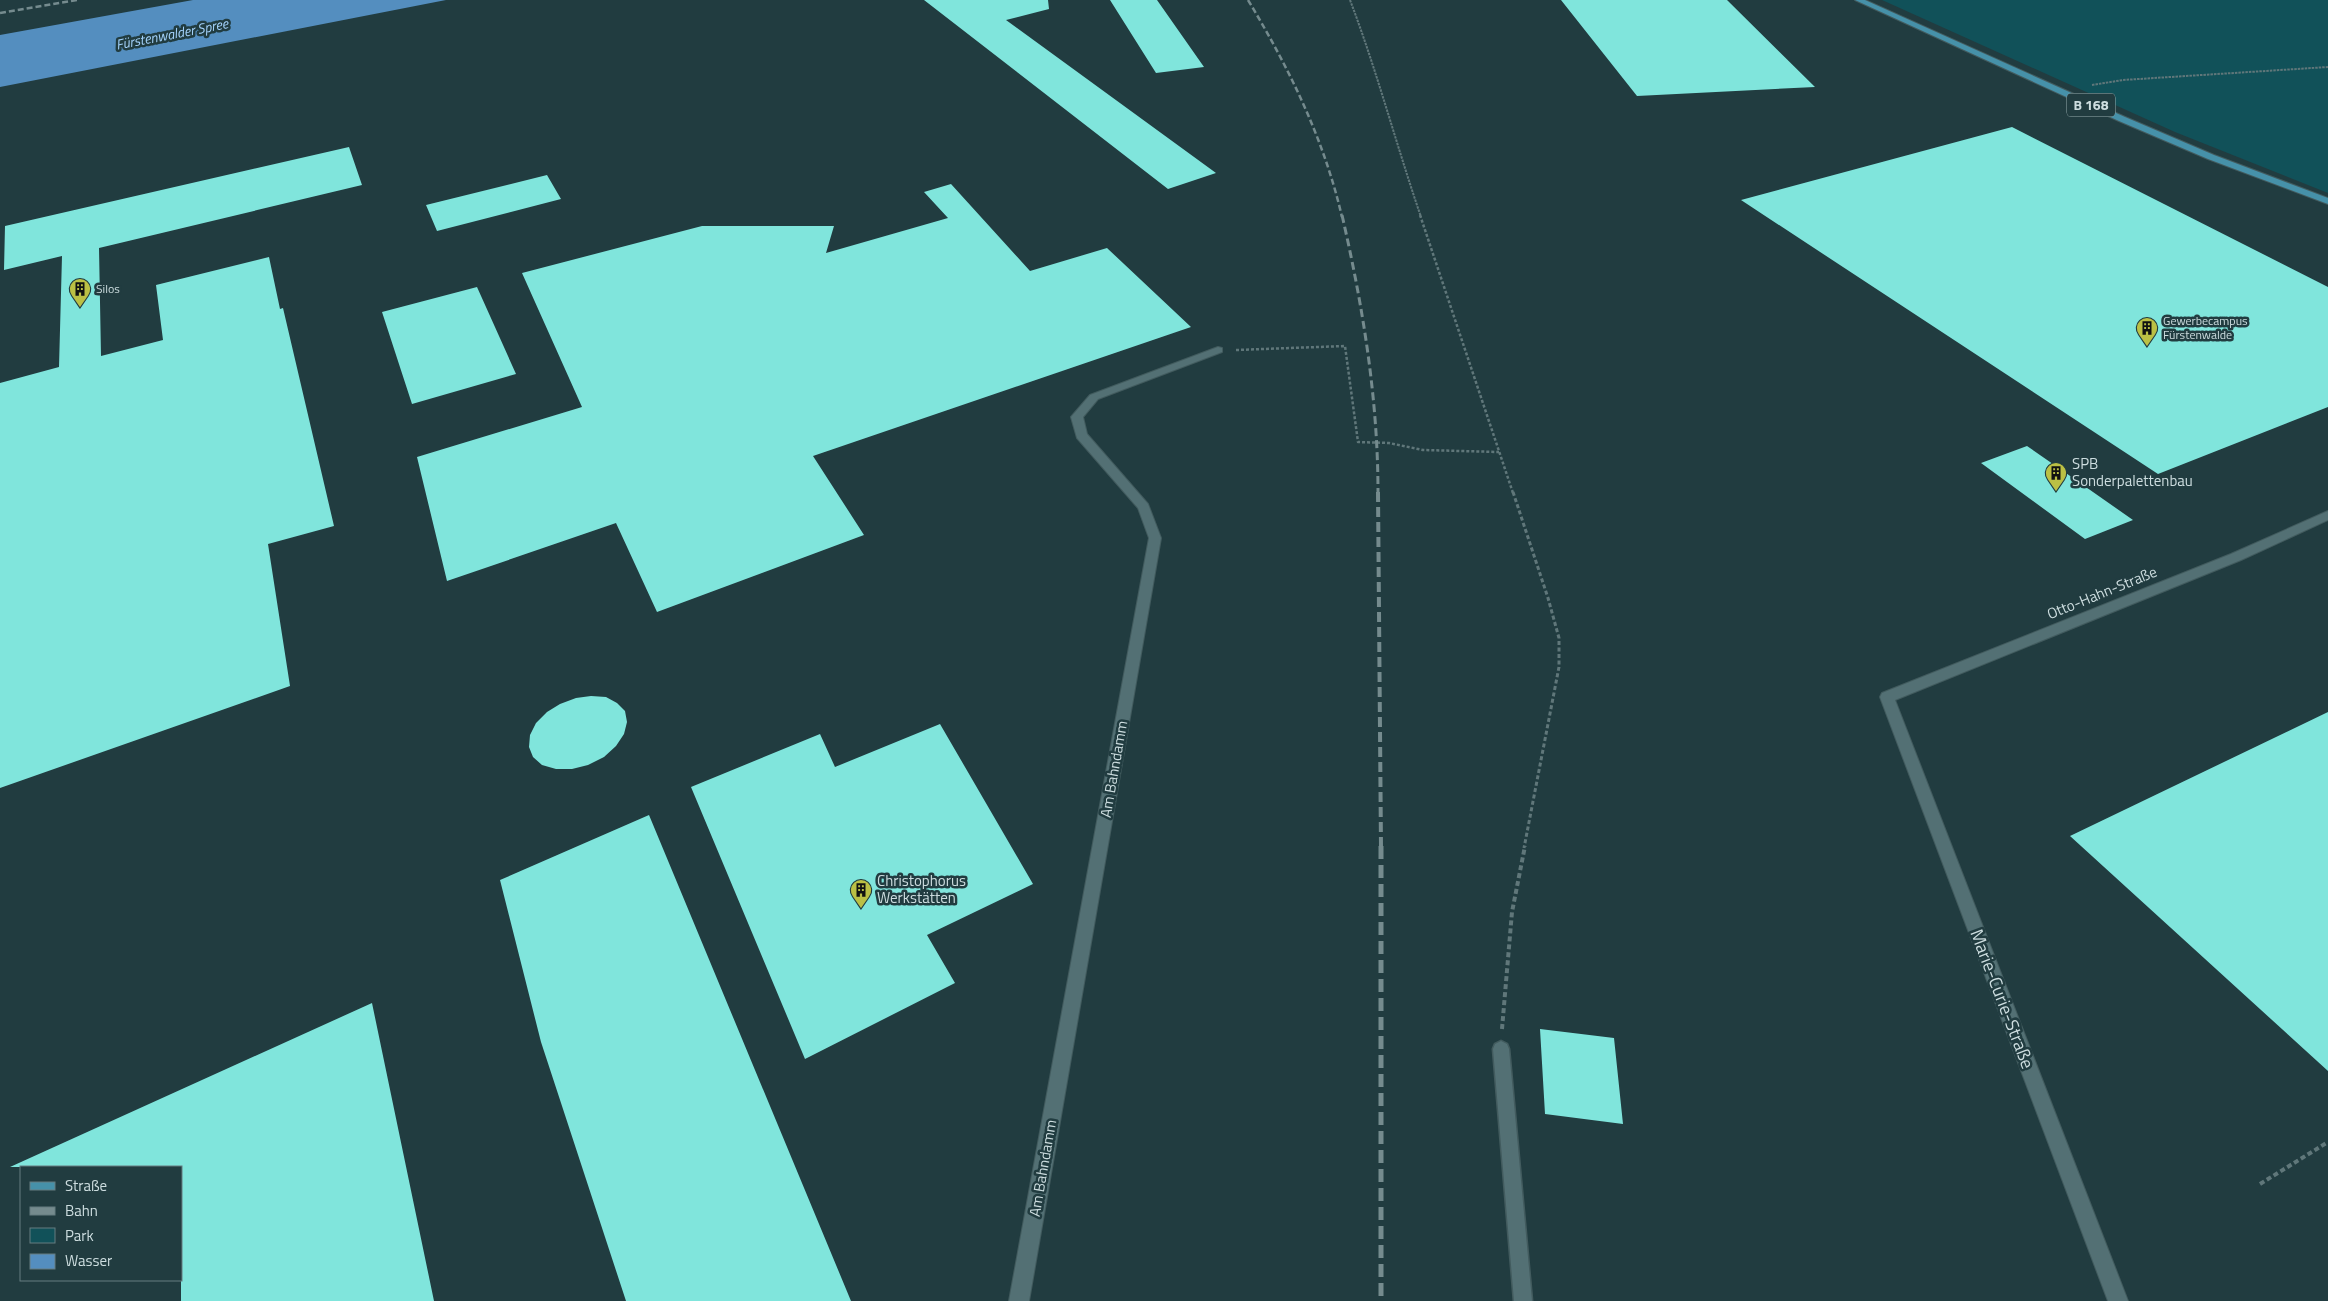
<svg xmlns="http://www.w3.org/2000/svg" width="2328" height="1301" viewBox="0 0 2328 1301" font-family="'Titillium Web',sans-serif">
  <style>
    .green { fill: #115159 }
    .water { fill: #548ebf }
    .building { fill: #80e5dc }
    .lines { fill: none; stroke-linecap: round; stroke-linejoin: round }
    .service-casing { stroke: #425b5e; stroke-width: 3 }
    .minor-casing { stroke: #425b5e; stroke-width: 2 }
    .primary-casing { stroke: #425b5e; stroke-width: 2 }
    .path-far3 { stroke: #60777a; stroke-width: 2; stroke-dasharray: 2.5 1; stroke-linecap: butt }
    .path-far2 { stroke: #60777a; stroke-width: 2.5; stroke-dasharray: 3 2; stroke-linecap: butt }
    .path-far1 { stroke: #60777a; stroke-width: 3; stroke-dasharray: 4 2.5; stroke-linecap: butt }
    .path { stroke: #60777a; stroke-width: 4; stroke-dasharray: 5 3; stroke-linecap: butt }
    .service { fill: #537074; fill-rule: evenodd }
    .minor { fill: #537074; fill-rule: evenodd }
    .primary { fill: #4691a9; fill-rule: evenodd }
    .rail-far3 { stroke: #758b8e; stroke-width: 2.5; stroke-dasharray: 6 3; stroke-linecap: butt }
    .rail-far2 { stroke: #758b8e; stroke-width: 3; stroke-dasharray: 8 4; stroke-linecap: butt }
    .rail-far1 { stroke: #758b8e; stroke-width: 4; stroke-dasharray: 10 5; stroke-linecap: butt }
    .rail { stroke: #758b8e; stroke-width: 5; stroke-dasharray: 13 6; stroke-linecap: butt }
    .labels { text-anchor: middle; stroke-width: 5; stroke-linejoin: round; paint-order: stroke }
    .far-poi-label { font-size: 12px; fill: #cddddf; stroke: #213c40; text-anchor: start }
    .far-water-label { font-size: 14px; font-style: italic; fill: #a4d3fc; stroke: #213c40 }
    .shield { fill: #213c40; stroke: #99adaf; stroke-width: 1 }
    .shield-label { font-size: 14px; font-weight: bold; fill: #cddddf }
    .poi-label { font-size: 15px; fill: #cddddf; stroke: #213c40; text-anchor: start }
    .street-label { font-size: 15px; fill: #cddddf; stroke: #213c40 }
    .near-street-label { font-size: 18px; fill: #cddddf; stroke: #213c40 }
  </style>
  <rect width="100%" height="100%" fill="#213c40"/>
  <path class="green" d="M1882,0H2328V193L2175,132Z"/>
  <path class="water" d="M193,0H446L0,87V35Z"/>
  <path class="building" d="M924,0H1048L1049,9L1006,20L1216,173L1168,189Z
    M1110,0H1157L1204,67L1156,73Z
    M1561,0H1727L1815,87L1637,96Z
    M2012,127L2328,287V407L2158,474L1741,200Z
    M349,147L362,185L99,248L101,356L163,340L156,285L269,257L280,309L283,308L334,526L268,544L290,686L0,788V383L59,367L62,256L4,270L5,226Z
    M547,175L561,199L437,231L426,205Z
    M951,184L1030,271L1107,248L1191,327L813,456L864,535L657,612L616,523L447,581L417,457L582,407L522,273L702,226H834L826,253L948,218L924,192Z
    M477,287L516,374L412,404L382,312Z
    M2027,446L2063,471L2133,520L2085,539L1981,463Z
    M591,696L606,697L617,703L625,711L627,722L624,734L616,746L604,757L588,765L572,769H556L542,765L533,757L529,747L530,735L536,723L547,712L560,704L576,698Z
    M2328,712V1071L2070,836Z
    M940,724L1033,884L927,935L955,983L805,1059L691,787L820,734L835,767Z
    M649,815L851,1301H626L541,1042L500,880Z
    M372,1003L434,1301H181V1167H10Z
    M1540,1029L1614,1038L1623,1124L1545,1114Z"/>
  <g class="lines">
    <g class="service-casing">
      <path id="service" d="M1501,1041L1507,1044L1509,1049L1532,1301H1514L1493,1049L1495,1044Z"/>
    </g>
    <g class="minor-casing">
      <path id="minor" d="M1218,347L1222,348V352L1098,399L1083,417L1087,434L1148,504L1161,538L1029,1301H1009L1149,538L1138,508L1077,438L1071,417L1090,395Z
        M2328,511V520L2241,560L1895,700L2128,1301H2108L1880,697L1882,693L2231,554Z"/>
    </g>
    <g class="primary-casing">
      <path id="primary" d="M1855,0H1865L2125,117L2214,155L2328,198V204L2208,159L2119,121Z"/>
    </g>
    <path class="path-far3" d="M1350,0C1377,71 1396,144 1421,217
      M2092,85L2123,80L2328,67"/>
    <path class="path-far2" d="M1420,215L1513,493
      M1236,350L1345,346L1358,442L1389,443L1423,450L1499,452"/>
    <path class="path-far1" d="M1513,492L1548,598L1559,638V667L1524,848"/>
    <path class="path" d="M1502,1029L1512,912L1525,846
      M2260,1184L2328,1142"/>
    <use href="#service" class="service"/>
    <use href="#minor" class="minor"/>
    <use href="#primary" class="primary"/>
    <path class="rail-far3" d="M1248,0C1289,68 1324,139 1342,217
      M0,13L77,0"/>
    <path class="rail-far2" d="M1342,215C1363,307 1378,399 1378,493"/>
    <path class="rail-far1" d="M1378,492L1381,848"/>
    <path class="rail" d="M1381,846V1301"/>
  </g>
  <defs>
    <g id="building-pin" transform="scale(1.125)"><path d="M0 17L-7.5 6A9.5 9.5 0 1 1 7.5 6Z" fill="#bbc044" stroke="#213c40"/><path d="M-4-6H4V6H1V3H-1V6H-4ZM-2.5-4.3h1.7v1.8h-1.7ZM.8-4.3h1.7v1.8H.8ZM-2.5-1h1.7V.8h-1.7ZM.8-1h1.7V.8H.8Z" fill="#111"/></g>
  </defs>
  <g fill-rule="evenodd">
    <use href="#building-pin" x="80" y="289"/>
    <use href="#building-pin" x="2147" y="328"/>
    <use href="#building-pin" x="2056" y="473"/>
    <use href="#building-pin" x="861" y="890"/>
  </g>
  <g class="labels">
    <g class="far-poi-label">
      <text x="96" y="293">Silos</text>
      <text x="2163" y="325">Gewerbecampus<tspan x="2163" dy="14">Fürstenwalde</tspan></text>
    </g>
    <g class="far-water-label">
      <text transform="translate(172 34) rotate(-11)" y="5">Fürstenwalder Spree</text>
    </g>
    <rect class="shield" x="2067" y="93.5" width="48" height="23" rx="4"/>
    <g class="shield-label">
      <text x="2091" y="110">B 168</text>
    </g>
    <g class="poi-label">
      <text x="2072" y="469">SPB<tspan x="2072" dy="17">Sonderpalettenbau</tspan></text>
      <text x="877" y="886">Christophorus<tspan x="877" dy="17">Werkstätten</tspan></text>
    </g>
    <g class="street-label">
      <text transform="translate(2102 593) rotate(-22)" y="5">Otto-Hahn-Straße</text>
      <text transform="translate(1114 769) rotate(-80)" y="5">Am Bahndamm</text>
      <text transform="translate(1043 1168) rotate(-80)" y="5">Am Bahndamm</text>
    </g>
    <g class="near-street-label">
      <text transform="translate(2002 999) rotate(69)" y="6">Marie-Curie-Straße</text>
    </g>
  </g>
  <rect x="20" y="1166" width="162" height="115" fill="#213c40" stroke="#667c80"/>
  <rect x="30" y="1182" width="25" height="8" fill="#4691a9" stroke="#667c80"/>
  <text x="65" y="1191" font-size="15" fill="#cddddf">Straße</text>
  <rect x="30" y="1207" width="25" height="8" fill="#758b8e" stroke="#667c80"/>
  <text x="65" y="1216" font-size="15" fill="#cddddf">Bahn</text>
  <rect x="30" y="1228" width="25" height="15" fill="#115159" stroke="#667c80"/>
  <text x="65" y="1241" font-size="15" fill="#cddddf">Park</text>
  <rect x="30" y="1254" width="25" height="15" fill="#548ebf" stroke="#667c80"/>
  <text x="65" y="1266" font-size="15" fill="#cddddf">Wasser</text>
</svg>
